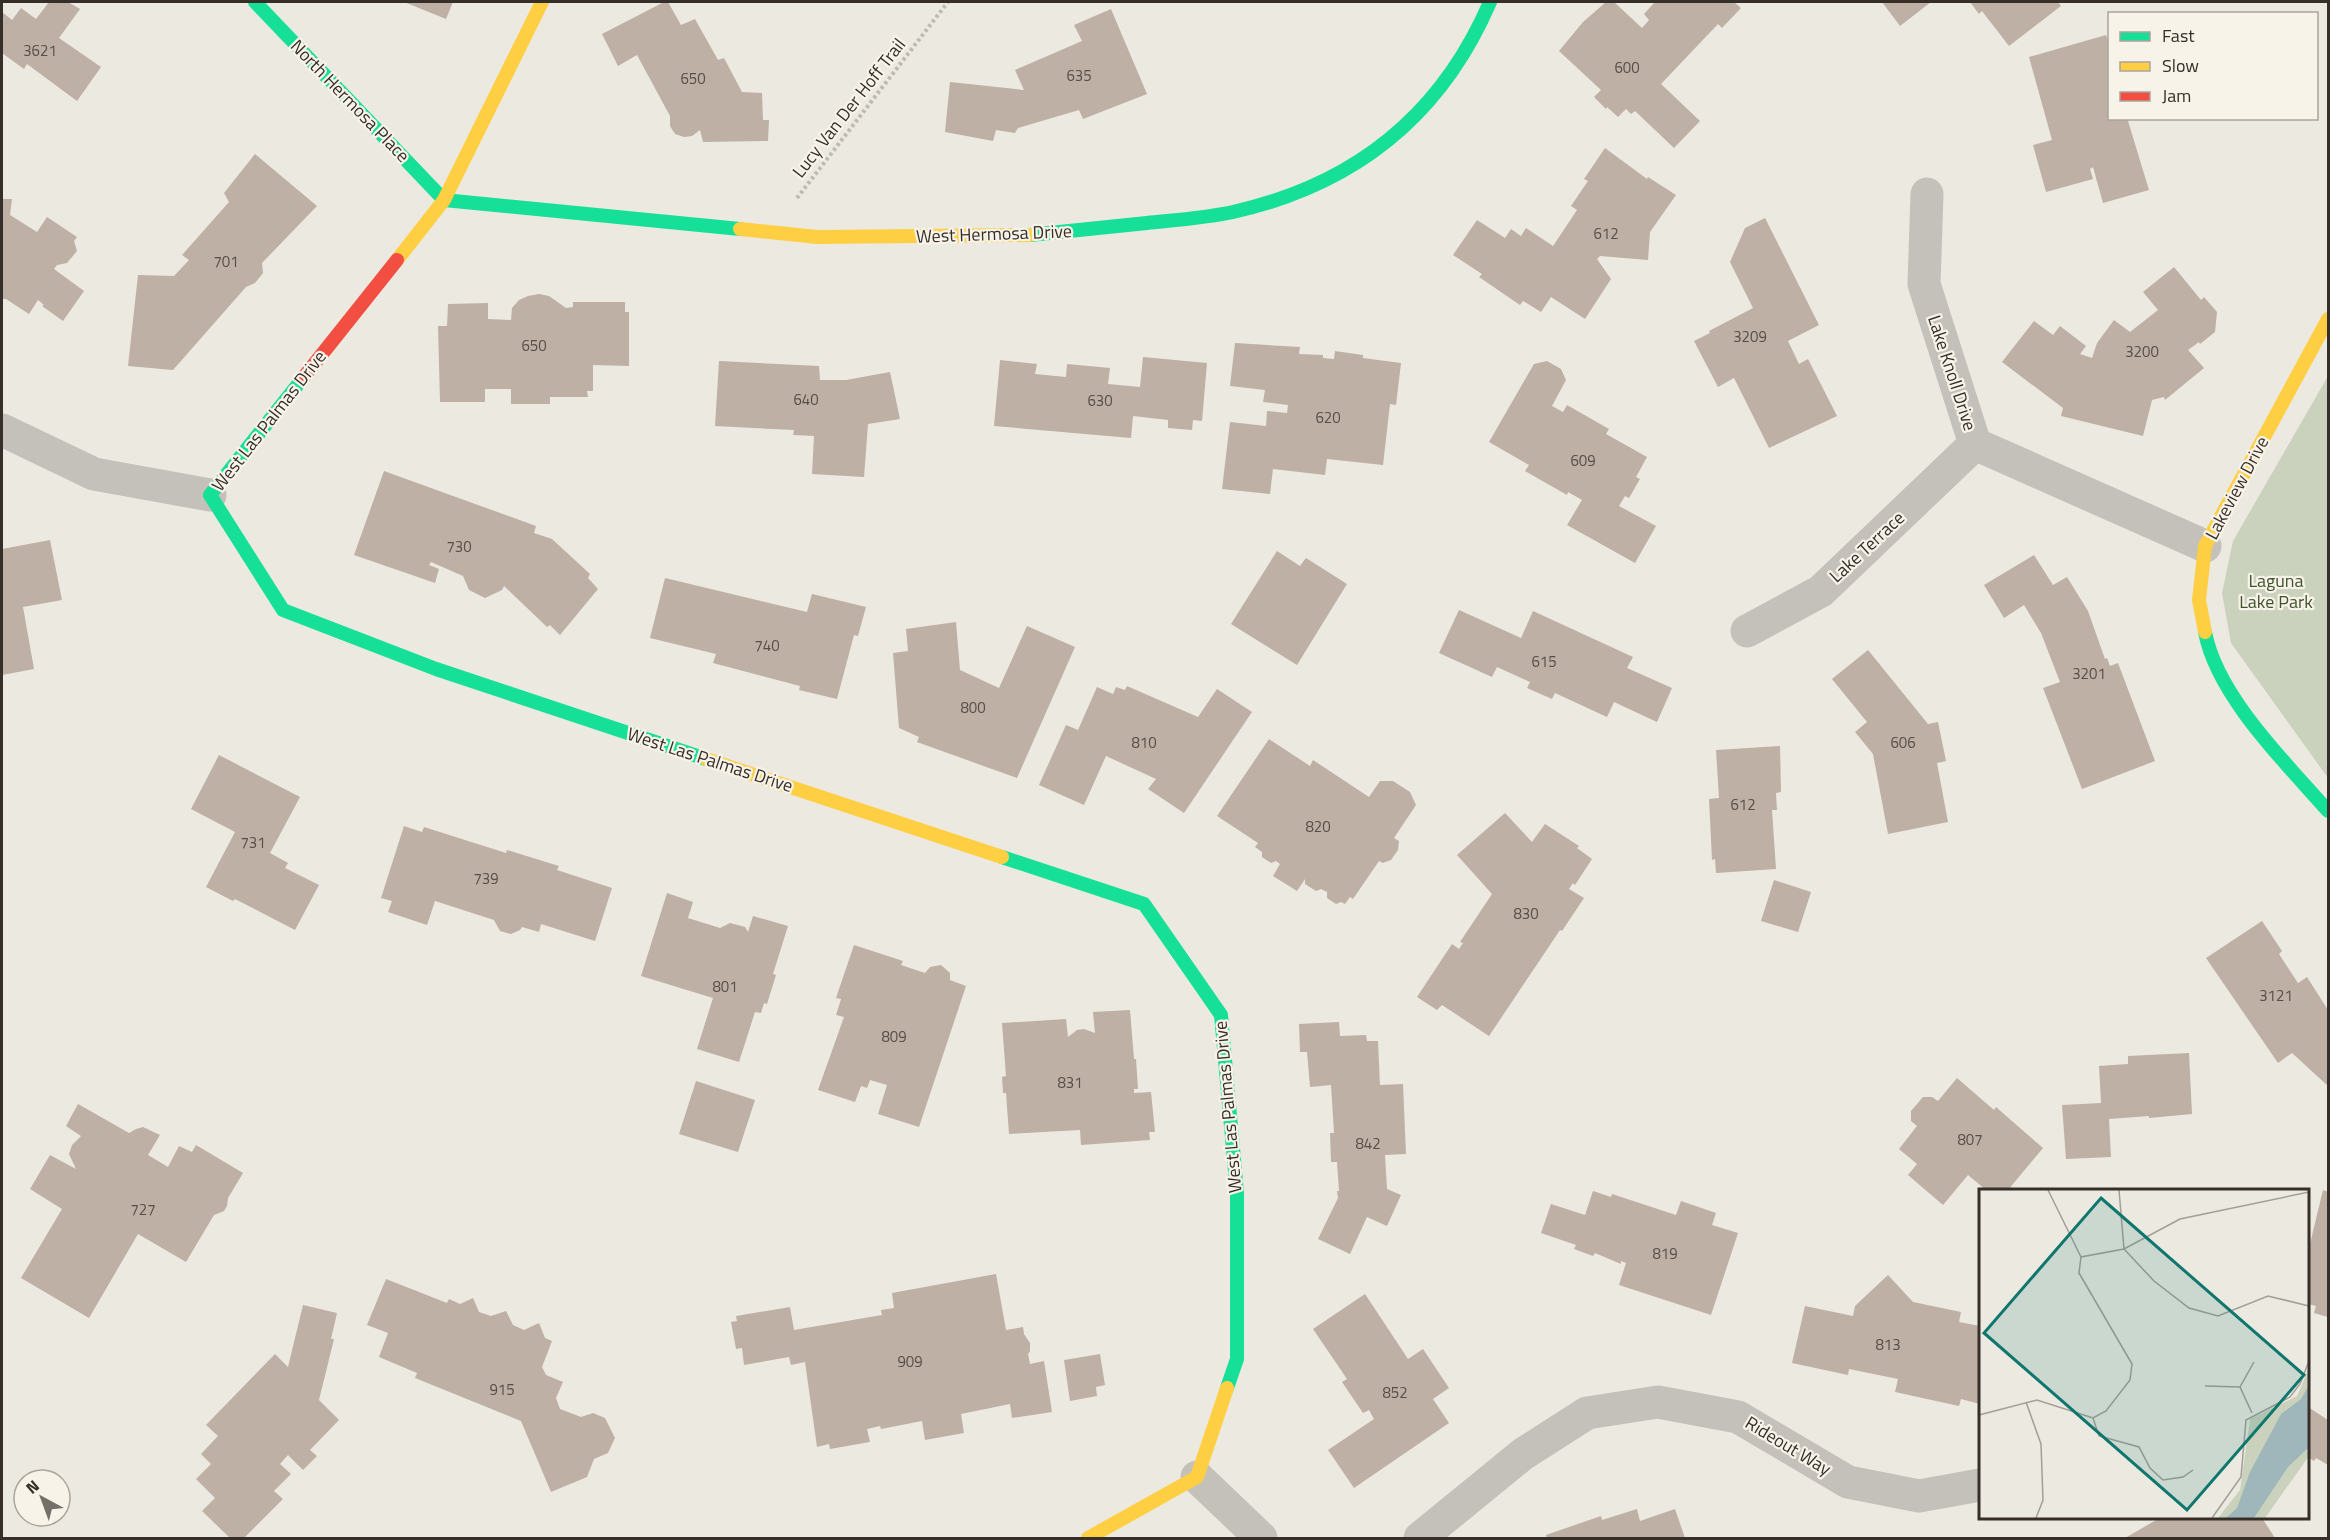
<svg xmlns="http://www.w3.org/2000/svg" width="2330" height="1540" viewBox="0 0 2330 1540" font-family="'Titillium Web',sans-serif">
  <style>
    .green { fill: #cad1bc }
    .building { fill: #beb0a4 }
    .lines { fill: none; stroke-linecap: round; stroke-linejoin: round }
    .path { stroke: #bdb9b3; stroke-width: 4; stroke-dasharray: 3 3; stroke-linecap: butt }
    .street { stroke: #c4c0ba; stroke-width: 33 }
    .fast { stroke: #16e098; stroke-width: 14 }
    .slow { stroke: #ffcf43; stroke-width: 14 }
    .jam { stroke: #f24e42; stroke-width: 14 }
    .labels { text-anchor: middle; stroke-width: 4.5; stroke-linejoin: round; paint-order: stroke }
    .number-label { font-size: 15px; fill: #574e48 }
    .street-label { font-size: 18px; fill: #352e29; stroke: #f8f3e9 }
    .park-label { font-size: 18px; fill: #3f512e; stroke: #f8f3e9 }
    .inset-road { fill: none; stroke: #a39e97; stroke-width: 1.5 }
    .view { fill: #0f766e; fill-opacity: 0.15; stroke: #0f766e; stroke-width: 3 }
    .inset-edge { fill: none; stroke: #352e29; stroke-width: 3 }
  </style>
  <rect width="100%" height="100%" fill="#ece9e1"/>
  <path class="green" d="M2328,376V778L2231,643L2222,593L2233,541Z"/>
  <path class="building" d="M49,2H68L80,9L59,38L101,67L77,101L27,64L24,69L2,53L3,47L2,46V12L12,20L21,8L36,19Z
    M404,2H453L446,19Z
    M664,2H668L681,25L695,19L718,60L724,58L742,92L762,93L763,120H769L768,141L703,142L700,130L692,136L684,137L675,134L670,126V116L637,55L618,66L602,34Z
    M1606,2H1614L1642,28L1649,20L1644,14L1655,2H1734L1741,8L1722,28L1718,24L1661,84L1700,121L1674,148L1635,111L1631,114L1626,109L1618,117L1607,107L1606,109L1594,97L1601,90L1559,51L1583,22Z
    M1882,2H1931L1900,26Z
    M1970,2H2058L2061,6L2009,46L1982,11L1979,14Z
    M1111,9L1147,94L1083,119L1079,110L1018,128L1015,133L996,130L993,141L945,132L950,82L1024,90L1015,70L1082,41L1074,25Z
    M2106,35L2110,46V118H2133L2128,121L2149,190L2103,203L2093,167L2090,169L2093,179L2046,192L2033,145L2052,140L2029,57Z
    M1605,148L1647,179L1648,177L1676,195L1650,232L1648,260L1600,256L1597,259L1611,279L1585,319L1551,297L1541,312L1523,301L1520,305L1479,277L1482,274L1453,255L1477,220L1505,238L1511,229L1521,236L1526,228L1553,246L1577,210L1571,206L1588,181L1584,179Z
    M255,154L317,206L262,263L263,273L255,283L246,287L173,370L128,366L138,275L174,276L189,260L182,255L229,202L224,193Z
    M2,199H12L10,215L37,232L47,217L77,237L74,241L77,251L67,263L57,265L54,269L84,291L63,321L42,306L44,305L38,300L29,314L6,299H2Z
    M1765,218L1819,325L1788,341L1799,364L1808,359L1837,416L1769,448L1734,378L1718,387L1694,341L1710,333L1709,331L1753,308L1730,262L1745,228Z
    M2174,267L2201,300L2204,297L2217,312L2215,332L2200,344L2199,342L2188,350L2204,368L2165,400L2164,397L2152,400L2143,436L2061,416L2063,408L2002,362L2034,321L2053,335L2060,326L2086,346L2080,354L2092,358L2097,343L2114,320L2130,332L2158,310L2143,292Z
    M539,294L549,296L566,308L573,307V302H625V312H629V366L593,365V391H587L588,397H550V404H511V389H485V402H440L438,326H447L448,304L488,303V319L511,320L512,308L519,300L528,296Z
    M1235,343L1300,347L1299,354L1323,355V358L1334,359L1335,351L1363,355V358L1401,363L1396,405L1390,404L1383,465L1327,459L1325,475L1273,469L1270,494L1222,489L1230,422L1266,426L1267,411L1287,413L1288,405L1263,402L1265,390L1230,386Z
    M1143,357L1207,363L1202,421L1193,420L1192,430L1168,428V420L1133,416L1131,438L994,426L1000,360L1037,364L1035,374L1066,377L1067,364L1110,368L1108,384L1140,387Z
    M719,361L819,366L820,380H846L890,372L900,419L868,424L864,477L812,474L814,436L793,435L794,430L715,426Z
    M1547,361L1561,369L1566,380L1552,406L1563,412L1567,405L1609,429L1606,434L1647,457L1636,477L1640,479L1629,498L1625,496L1619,506L1656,526L1635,563L1567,525L1582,500L1568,492L1567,495L1525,471L1529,465L1489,442L1534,364Z
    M384,471L536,526L534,533L552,539L590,574L588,578L598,589L560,635L550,625L547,627L504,586L502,590L485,598L469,590L463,576L431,562L429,565L439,569L435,583L354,555Z
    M50,540L62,600L23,607L34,669L2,675V549Z
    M1277,551L1300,566L1306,558L1347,584L1297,665L1231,624Z
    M2034,555L2053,585L2067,577L2088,611L2105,659L2107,658L2110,666L2118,663L2155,761L2082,789L2043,688L2060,682L2041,633L2024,605L2004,618L1984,585Z
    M665,578L807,612L812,594L866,607L858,636L854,635L837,699L799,690L800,686L713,663L716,654L650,638Z
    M1459,610L1521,638L1533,611L1633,657L1627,668L1672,688L1657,722L1614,702L1607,717L1555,693L1552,699L1527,688L1530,682L1497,667L1492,677L1439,653Z
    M956,622L960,670L999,688L1027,626L1075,647L1017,778L917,742L919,737L899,728L893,653L908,651L906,629Z
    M1868,650L1928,724L1938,722L1946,761L1937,763L1948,822L1888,834L1873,754L1855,732L1867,722L1832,679Z
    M1127,686L1198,717L1217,689L1252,712L1184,813L1148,789L1156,779L1106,756L1084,805L1039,785L1066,725L1078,730L1097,687L1113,694L1116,687L1125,690Z
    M1269,739L1310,766L1313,760L1369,797L1380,781H1393L1410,792L1416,805L1394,838L1399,841L1398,850L1391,860L1383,863L1379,861L1353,899L1350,897L1345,904L1341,902L1336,904L1327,898V892L1321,889L1316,891L1305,884V879L1297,891L1273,876L1280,864L1276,861L1271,863L1262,857V852L1255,847L1258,843L1217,816Z
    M1780,746L1781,792L1776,793L1777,810H1772L1776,869L1716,873L1715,859L1712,860L1709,799L1719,798L1716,750Z
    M219,755L300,797L270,853L288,863L285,868L319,885L295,930L235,899L233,901L206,887L235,832L191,809Z
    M1505,813L1532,842L1545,824L1579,846L1577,848L1592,859L1575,885L1573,883L1569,889L1584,898L1562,931L1560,930L1489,1036L1442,1005L1437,1010L1417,997L1452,944L1459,949L1463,943L1460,942L1492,894L1457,855Z
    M404,826L422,832L424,827L506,853L507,850L559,866L557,870L612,888L595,941L541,924L539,932L522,927L520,930L511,934L500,931L494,920L435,901L427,925L388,912L392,901L381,898Z
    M1774,880L1811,892L1798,932L1761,921Z
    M667,893L693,902L688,918L720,928L730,923L745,927L748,932L753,916L788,926L773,974L776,975L767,1004L764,1003L761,1013L755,1012L739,1062L697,1049L713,998L641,976Z
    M2262,921L2282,951L2279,954L2298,983L2307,977L2328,1010V1086L2292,1053L2278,1063L2206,958Z
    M854,945L903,961L901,965L925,973L930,967L941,965L950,973V980L966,986L919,1127L878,1114L887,1085L870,1080L867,1088L861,1086L855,1102L818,1090L844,1017L836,1015L841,999L836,998Z
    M1130,1010L1134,1059H1136L1138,1089H1134V1093L1151,1092L1155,1132H1149L1150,1140L1081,1145L1080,1130L1009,1134L1006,1093H1003L1002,1077L1006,1076L1002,1023L1066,1019L1068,1037L1077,1030L1084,1029L1095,1033L1093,1012Z
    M1339,1022L1340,1036L1366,1035L1367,1041H1378L1380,1085L1403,1084L1406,1154L1385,1155L1387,1189L1401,1195L1387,1226L1367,1217L1350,1254L1318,1239L1338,1198L1337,1191H1339L1337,1162H1331L1330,1133H1334L1331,1085L1310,1087L1307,1052H1300L1299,1024Z
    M2189,1053L2192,1114L2149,1118V1116L2109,1119L2111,1157L2066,1159L2062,1105L2101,1103L2099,1066L2128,1064V1056Z
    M1957,1078L1994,1110L1996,1107L2043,1148L2008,1190H1986L1968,1175L1943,1205L1908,1175L1917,1164L1899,1149L1917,1126L1911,1121V1111L1923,1097H1932L1938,1101Z
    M696,1081L755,1100L738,1152L679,1134Z
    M78,1104L129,1133L136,1129L143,1127L160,1135L148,1155L168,1167L179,1146L192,1152L196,1145L243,1173L228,1198L227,1206L224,1211L214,1215L186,1262L138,1234L89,1318L21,1278L62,1209L30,1189L50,1155L76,1169L69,1154L72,1145L81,1136L66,1126Z
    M2323,1190L2328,1192V1317L2314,1313L2316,1306L2308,1304V1252Z
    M1593,1191L1611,1197L1612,1194L1676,1215L1681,1201L1716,1213L1712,1225L1738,1233L1711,1315L1619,1285L1626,1263L1621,1261V1264L1595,1253L1593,1256L1574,1249L1576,1245L1541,1233L1551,1204L1585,1215Z
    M996,1274L1006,1330L1023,1327L1024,1334L1030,1343V1351L1028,1354L1030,1364L1044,1361L1052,1412L1012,1418L1010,1404L961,1414L964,1433L925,1440L922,1421L881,1429L880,1426L867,1429L870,1442L830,1449L829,1444L817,1447L805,1362L791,1365L789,1357L744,1365L742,1348L736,1349L731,1322L737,1321L736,1316L790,1307L794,1330L882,1315L881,1310L894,1308L892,1293Z
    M1888,1275L1913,1302L1961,1312L1959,1322L1980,1326V1404L1961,1399L1959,1406L1895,1392L1898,1379L1849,1369L1848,1375L1792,1363L1805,1306L1853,1316L1855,1306Z
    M386,1279L447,1303L449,1299L460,1304L473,1298L479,1312L491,1316L506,1311L513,1325L524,1330L539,1323L545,1338L552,1341L542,1367L546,1375L563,1382L556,1398L560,1409L581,1417L593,1413L605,1418L615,1438L608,1453L594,1459L587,1477L551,1492L521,1421L415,1378L417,1373L379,1357L388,1333L367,1325Z
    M1365,1294L1408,1359L1423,1349L1449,1388L1433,1399L1449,1423L1354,1488L1328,1450L1374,1419L1369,1410L1363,1413L1342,1382L1347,1379L1313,1329Z
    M303,1305L337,1313L331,1339H334L319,1400L339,1420L310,1450L317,1456L303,1470L288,1455L280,1464L291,1474L274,1491L283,1499L244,1538H230L202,1511L215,1498L196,1479L211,1464L201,1454L218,1436L206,1425L275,1354L288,1367Z
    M1100,1354L1105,1385L1096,1387L1097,1396L1070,1401L1064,1360Z
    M2308,1407L2328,1420V1465L2316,1458L2314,1461L2308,1457Z
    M1637,1509L1640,1521L1675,1509L1685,1538H1547L1546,1535L1601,1516L1602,1520Z
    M2157,1518H2262L2275,1538H2125L2158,1519Z"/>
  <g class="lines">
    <path class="path" d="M797,198L948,2"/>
    <path class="street" d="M1927,194L1924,284L1975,444L2205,546
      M2,430L94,474L210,495
      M1747,631L1821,591L1975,444
      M1197,1477L1261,1538
      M1420,1538L1523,1454L1587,1413L1658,1402L1738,1417L1848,1482L1919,1496L1980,1485"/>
    <path class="fast" d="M255,2L444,200L740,229
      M1030,235C1069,231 1108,227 1147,223C1176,220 1205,218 1233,212C1354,185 1441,116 1490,2
      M303,378L210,495L283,610L436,669L706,759
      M2205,632C2217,696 2286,763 2328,811
      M1002,857L1144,904L1221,1015L1237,1193V1359L1227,1388"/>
    <path class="slow" d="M740,229L817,237L1030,235
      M397,260L444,200L542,2
      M2205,632L2199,600L2205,546L2328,319
      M706,759L1002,857
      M1088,1538L1197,1477L1227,1388"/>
    <path class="jam" d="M303,378L397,260"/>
  </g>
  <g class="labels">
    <g class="number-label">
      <text x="40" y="56">3621</text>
      <text x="1627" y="73">600</text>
      <text x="1079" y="81">635</text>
      <text x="693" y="84">650</text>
      <text x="1606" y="239">612</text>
      <text x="226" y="267">701</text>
      <text x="1750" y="342">3209</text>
      <text x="534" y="351">650</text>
      <text x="2142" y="357">3200</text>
      <text x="806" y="405">640</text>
      <text x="1100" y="406">630</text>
      <text x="1328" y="423">620</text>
      <text x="1583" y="466">609</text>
      <text x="459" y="552">730</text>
      <text x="767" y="651">740</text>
      <text x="1544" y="667">615</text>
      <text x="2089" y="679">3201</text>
      <text x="973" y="713">800</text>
      <text x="1144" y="748">810</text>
      <text x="1903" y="748">606</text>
      <text x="1743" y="810">612</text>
      <text x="1318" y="832">820</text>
      <text x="253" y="848">731</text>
      <text x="486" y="884">739</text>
      <text x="1526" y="919">830</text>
      <text x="725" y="992">801</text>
      <text x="2276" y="1001">3121</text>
      <text x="894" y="1042">809</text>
      <text x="1070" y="1088">831</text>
      <text x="1970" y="1145">807</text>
      <text x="1368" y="1149">842</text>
      <text x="143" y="1215">727</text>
      <text x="1665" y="1259">819</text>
      <text x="1888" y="1350">813</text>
      <text x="910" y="1367">909</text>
      <text x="502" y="1395">915</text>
      <text x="1395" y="1398">852</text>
    </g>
    <g class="street-label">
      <text transform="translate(350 101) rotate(46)" y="6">North Hermosa Place</text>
      <text transform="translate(849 108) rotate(-52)" y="6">Lucy Van Der Hoff Trail</text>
      <text transform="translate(994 234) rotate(-2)" y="6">West Hermosa Drive</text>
      <text transform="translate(1952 373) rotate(72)" y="6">Lake Knoll Drive</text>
      <text transform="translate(269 421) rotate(-52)" y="6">West Las Palmas Drive</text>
      <text transform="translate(2237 488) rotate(-62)" y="6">Lakeview Drive</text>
      <text transform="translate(1867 547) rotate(-43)" y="6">Lake Terrace</text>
      <text transform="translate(710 760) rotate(18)" y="6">West Las Palmas Drive</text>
      <text transform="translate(1228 1107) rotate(-95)" y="6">West Las Palmas Drive</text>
      <text transform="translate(1788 1446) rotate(31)" y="6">Rideout Way</text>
    </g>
    <g class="park-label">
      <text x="2276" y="587">Laguna<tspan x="2276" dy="21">Lake Park</tspan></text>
    </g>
  </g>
  <g transform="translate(1979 1189)">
    <rect width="330" height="330" fill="#ece9e1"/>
    <path d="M330,179V267L286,329H239L261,301L271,230L318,207Z" fill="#cad1bc"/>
    <path d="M330,196V258L309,278L275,329H247L258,319L271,283L302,225L322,210Z" fill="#9fb7bb"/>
    <path class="inset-road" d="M69,1L102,68M140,1L145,60L175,92L210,119L239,127L289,107L330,117M226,197L261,198M47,213L62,255L64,311L57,329M273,224L261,198L275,173M0,226L58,211L114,229L127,222L151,191L153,175L100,84L102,68L145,60L201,30L330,3M114,229L120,247L160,258L171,279L184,291L204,288L214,281M233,329L262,288L267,231L311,208L321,195L330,172"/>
    <path class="view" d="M122,9L325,186L208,321L5,144Z"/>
    <rect width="330" height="330" class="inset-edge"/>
  </g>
  <rect width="2330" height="1540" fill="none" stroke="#352e29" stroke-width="6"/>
  <rect x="2108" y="12" width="210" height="108" fill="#f8f3e9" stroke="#aaa49c" stroke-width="1.5"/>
  <rect x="2120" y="32" width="30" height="9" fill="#16e098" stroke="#aaa49c" stroke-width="1.5"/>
  <text x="2162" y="42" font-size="18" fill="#352e29">Fast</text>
  <rect x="2120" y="62" width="30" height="9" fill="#ffcf43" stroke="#aaa49c" stroke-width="1.5"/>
  <text x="2162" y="72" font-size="18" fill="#352e29">Slow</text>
  <rect x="2120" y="92" width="30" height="9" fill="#f24e42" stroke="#aaa49c" stroke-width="1.5"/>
  <text x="2162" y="102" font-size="18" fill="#352e29">Jam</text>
  <g transform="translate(42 1498) rotate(319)"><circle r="28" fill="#f8f3e9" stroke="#aaa49c" stroke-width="1.5"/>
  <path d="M0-4.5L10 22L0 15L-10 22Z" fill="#756f69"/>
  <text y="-9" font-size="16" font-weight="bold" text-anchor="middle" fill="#352e29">N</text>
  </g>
</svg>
